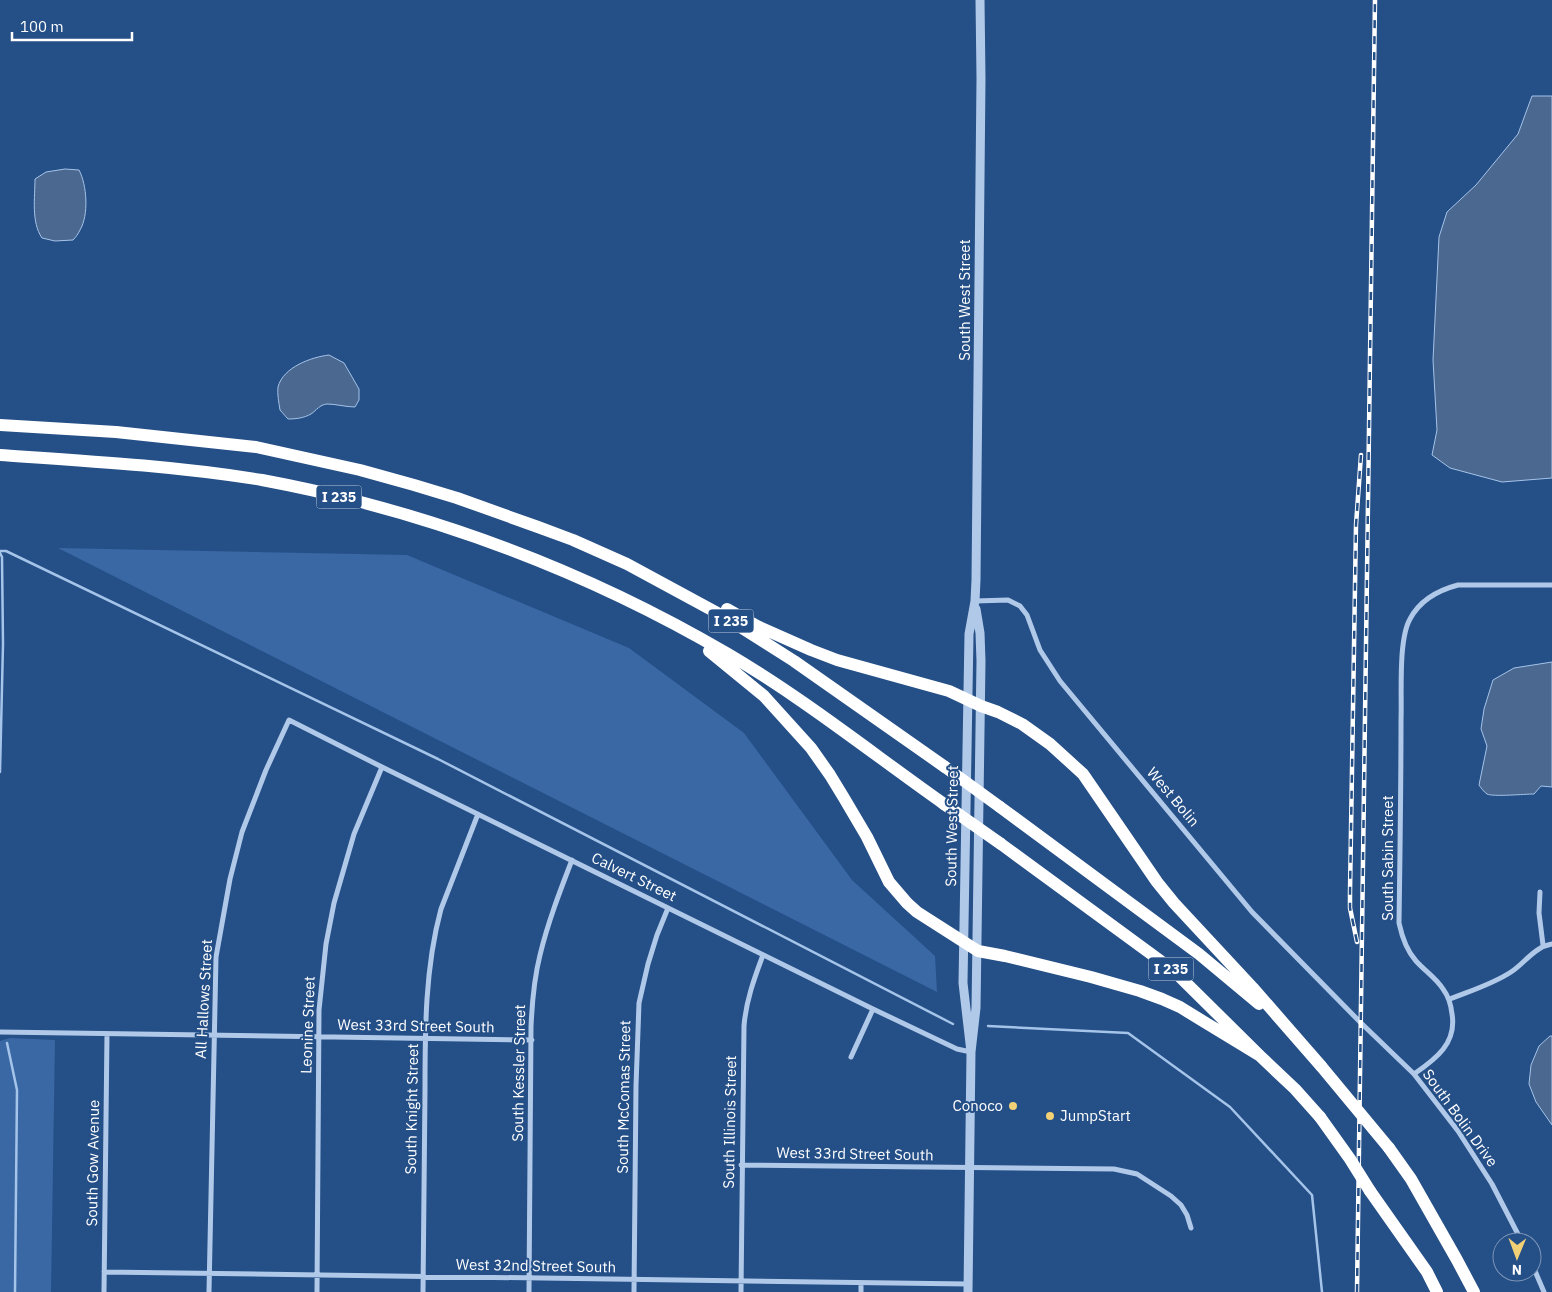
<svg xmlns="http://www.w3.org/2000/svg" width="1552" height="1292" viewBox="0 0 1552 1292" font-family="'IBM Plex Sans',sans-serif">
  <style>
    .green { fill: #3a68a4 }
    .water { fill: #4b6891; stroke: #a5c4e9 }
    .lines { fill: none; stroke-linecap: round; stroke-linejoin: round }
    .stream { stroke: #a5c4e9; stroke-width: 2.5 }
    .minor { stroke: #b1c9e9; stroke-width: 5 }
    .tertiary { stroke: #b1c9e9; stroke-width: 9 }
    .motorway { stroke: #fff; stroke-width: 12 }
    .rail-casing { stroke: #fff; stroke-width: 4.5 }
    .rail { stroke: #254f87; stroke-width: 2.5; stroke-dasharray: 8; stroke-linecap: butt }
    .motorway-bridge { stroke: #fff; stroke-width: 12 }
    .poi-dot { fill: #f2d076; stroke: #254f87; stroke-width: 2 }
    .labels { text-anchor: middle; stroke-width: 4; stroke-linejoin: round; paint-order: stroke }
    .shield { fill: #254f87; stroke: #becadb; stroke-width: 1 }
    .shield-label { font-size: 14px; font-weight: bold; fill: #fff }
    .street-label { font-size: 15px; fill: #fff; stroke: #254f87 }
    .poi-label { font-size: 15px; fill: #fff; stroke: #254f87; text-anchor: end }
  </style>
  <rect width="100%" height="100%" fill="#254f87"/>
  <path class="green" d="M58,548L407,555L629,648L744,733L852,880L935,956L937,992Z
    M10,1038L55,1040L51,1292H0V1041Z"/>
  <path class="water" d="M1532,96H1552V478L1502,482L1450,468L1432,455L1437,430L1433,360L1439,237L1447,212L1476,185L1518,134Z
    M65,169L79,170C87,185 89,215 80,230C78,234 76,237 73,240L55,241L42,238C31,222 35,197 35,179L46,172Z
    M329,355L344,363L359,389V400L355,407C346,407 336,404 327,404C319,405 317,410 311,414C304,418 296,419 288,419L280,410C279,403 277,394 278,387C283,367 312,357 329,355Z
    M1552,662V787L1541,786L1534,794C1525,794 1493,797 1487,794C1484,792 1481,788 1479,785L1487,746L1481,729L1484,709L1493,680L1514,668Z
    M1550,1036H1552V1125L1536,1102L1529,1084L1531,1065L1539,1046Z"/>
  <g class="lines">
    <path class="stream" d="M0,551H6L438,759L953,1024
      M0,553L2,557L3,644L0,772
      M988,1026L1128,1033L1230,1107L1312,1195L1322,1292
      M7,1043L17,1090L15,1292"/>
    <path class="minor" d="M975,601L1008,600L1020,606L1027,615L1040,650L1060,681L1252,912L1360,1022L1414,1074L1458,1131L1492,1184L1522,1242
      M1540,892L1539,913L1543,945
      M1450,999C1470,991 1493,984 1511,972C1525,963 1534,947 1552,944
      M0,1032L532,1040
      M851,1057L873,1009
      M1414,1074C1436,1059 1457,1043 1452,1014C1451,1004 1449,997 1443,989C1436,978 1425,971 1416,961C1407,951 1402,937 1399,923C1400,856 1401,788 1401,721C1402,695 1398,640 1410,619C1420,600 1439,590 1458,585H1552
      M741,1165L1114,1169L1137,1174L1171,1196L1181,1205L1187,1215L1191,1228
      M1532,1264L1544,1292
      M104,1272L968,1284
      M104,1292L107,1034
      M209,1292L216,957L230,879L242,832L266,770L289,720L382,767L873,1009L957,1049L971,1052
      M317,1292L319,1010L326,944L334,903L354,834L382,767
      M423,1292C424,1225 424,1158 425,1090C425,1030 425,968 441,909L478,814
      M529,1292L531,1027C532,1003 534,979 540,955C548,922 560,891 572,860
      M634,1292L636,1086L639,1003L648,964L657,935L668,908
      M741,1292L744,1026C746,1001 754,979 763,955
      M861,1292V1283"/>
    <path class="tertiary" d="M971,1052L963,983L969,634L975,601L976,580L981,78L980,0
      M968,1292L971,1052L976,1008L981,661L980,633L976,609"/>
    <path class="motorway" d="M0,425L116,432L256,447L360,470L414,485L457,498L538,527L573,540L627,564L723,616L794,661L945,767
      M0,455C88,461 175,466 262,480C294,486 326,493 357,501C488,535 612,586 728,654C803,698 873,754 944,804
      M727,609L757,626L811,650L837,660L949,691L981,706L998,712L1022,724L1050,744L1083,774L1157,882L1174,903L1253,988L1321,1066
      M709,651L764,696L811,748L830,775L844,798L867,837L889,882L907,903L917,912L978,951L1005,956L1091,977L1140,991L1162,999L1180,1007L1206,1023L1259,1055
      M1000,807L1199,954L1259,1004
      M1001,844L1173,970L1259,1055L1295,1089L1320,1117
      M1389,1148L1411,1179L1457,1260L1474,1292
      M1370,1191L1427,1272L1437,1292"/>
    <g class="rail-casing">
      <path id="rail" d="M1357,942L1350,908V892L1356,525L1361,455
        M1357,1292L1375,0"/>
    </g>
    <use href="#rail" class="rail"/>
    <path class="motorway-bridge" d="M945,767L1000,807
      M944,804L1001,844
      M1321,1066L1389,1148
      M1320,1117L1350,1159L1370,1191"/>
  </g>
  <g class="poi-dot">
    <circle cx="1013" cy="1106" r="5"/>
    <circle cx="1050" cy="1116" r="5"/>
  </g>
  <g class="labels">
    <g class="shield">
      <rect x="316.5" y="485.5" width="45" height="23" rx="4"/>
      <rect x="708.5" y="609.5" width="45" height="23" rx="4"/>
      <rect x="1148.5" y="957.5" width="45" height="23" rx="4"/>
    </g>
    <g class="shield-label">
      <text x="339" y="502">I 235</text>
      <text x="731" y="626">I 235</text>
      <text x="1171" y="974">I 235</text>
    </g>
    <g class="street-label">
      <text transform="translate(965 300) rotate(-90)" y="5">South West Street</text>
      <text transform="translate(1173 797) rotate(50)" y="5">West Bolin</text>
      <text transform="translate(952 826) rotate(-89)" y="5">South West Street</text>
      <text transform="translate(1388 858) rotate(-90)" y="5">South Sabin Street</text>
      <text transform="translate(634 877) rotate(26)" y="5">Calvert Street</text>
      <text transform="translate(204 999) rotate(-87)" y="5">All Hallows Street</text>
      <text transform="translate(308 1025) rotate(-88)" y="5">Leonine Street</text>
      <text transform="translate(416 1026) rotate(1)" y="5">West 33rd Street South</text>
      <text transform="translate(519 1073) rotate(-89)" y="5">South Kessler Street</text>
      <text transform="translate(624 1097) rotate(-89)" y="5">South McComas Street</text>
      <text transform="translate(412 1109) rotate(-89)" y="5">South Knight Street</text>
      <text transform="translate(1460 1118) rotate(54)" y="5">South Bolin Drive</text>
      <text transform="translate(730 1122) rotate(-89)" y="5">South Illinois Street</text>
      <text transform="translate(855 1154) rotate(1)" y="5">West 33rd Street South</text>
      <text transform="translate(93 1163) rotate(-89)" y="5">South Gow Avenue</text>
      <text transform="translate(536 1266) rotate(1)" y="5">West 32nd Street South</text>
    </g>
    <g class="poi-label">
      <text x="1003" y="1111">Conoco</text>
      <text x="1060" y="1121" text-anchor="start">JumpStart</text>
    </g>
  </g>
  <g transform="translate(1517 1257) rotate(181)"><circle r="24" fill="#254f87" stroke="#7c95b7"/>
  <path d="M0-4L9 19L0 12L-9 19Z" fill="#f2d076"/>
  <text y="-8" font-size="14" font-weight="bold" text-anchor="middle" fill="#ffffff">N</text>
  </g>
  <path d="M12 32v8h120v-8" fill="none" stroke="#ffffff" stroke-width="2.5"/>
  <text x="20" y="32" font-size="15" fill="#ffffff" stroke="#254f87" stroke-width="4" paint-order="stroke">100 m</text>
</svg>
